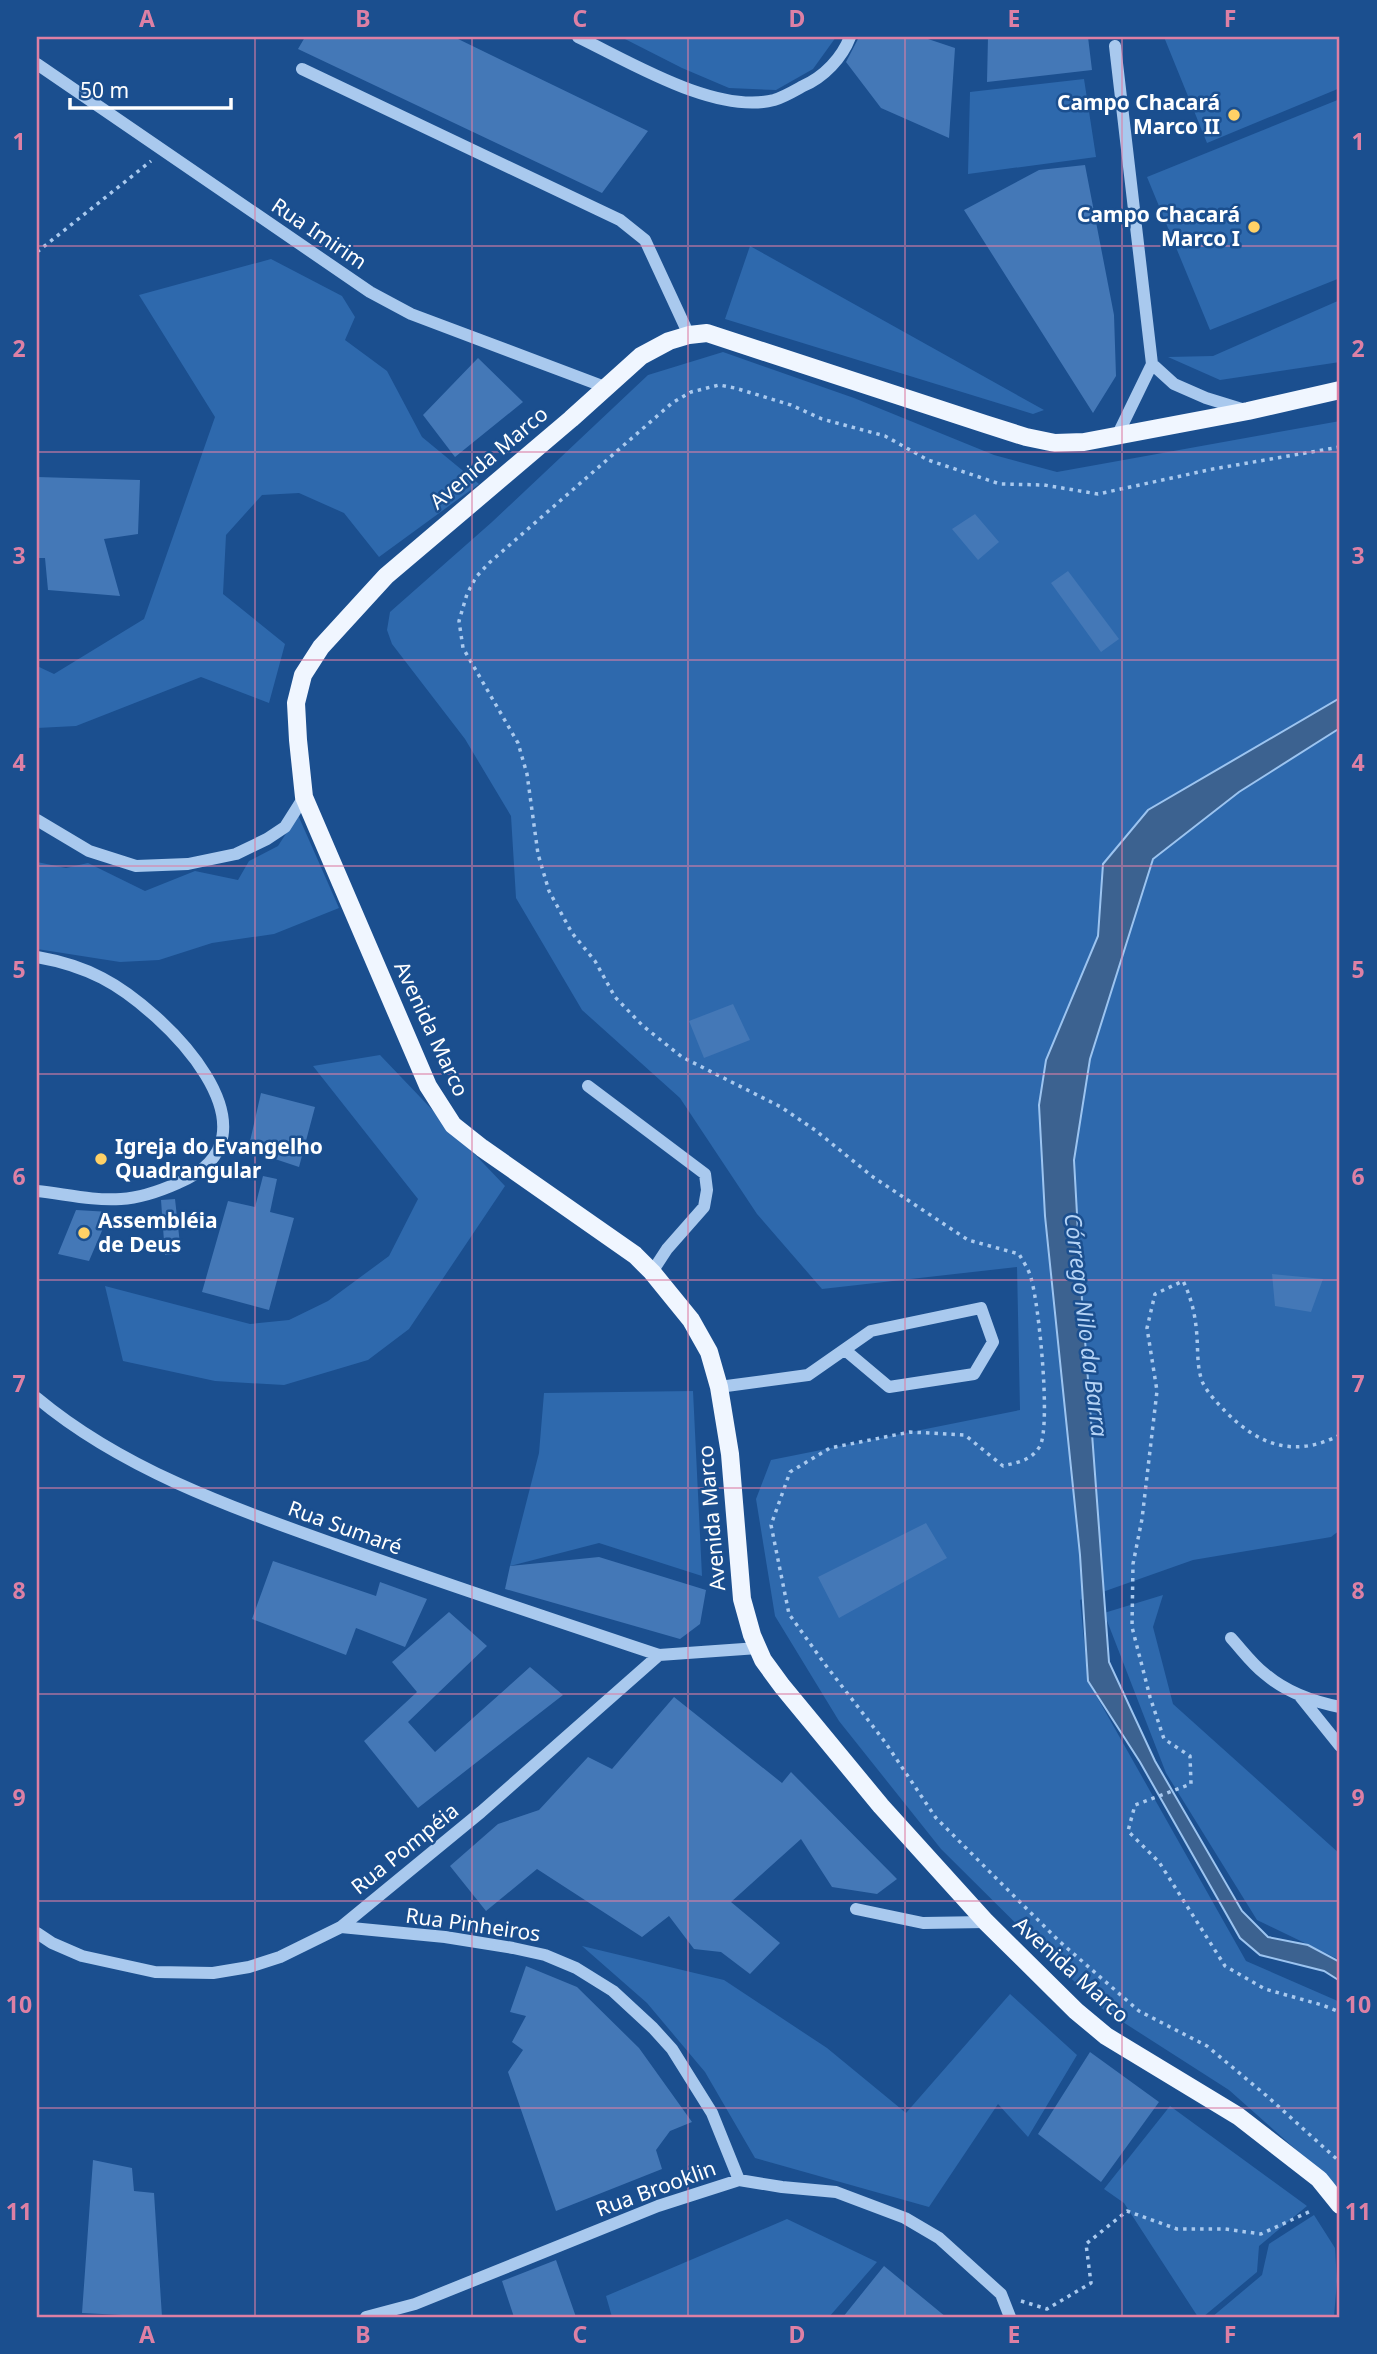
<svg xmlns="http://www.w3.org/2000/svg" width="1377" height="2354" viewBox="0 0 1377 2354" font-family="'Noto Sans',sans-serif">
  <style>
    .green { fill: #2e69ad }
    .water { fill: #3c6290; stroke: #9cc4f0; stroke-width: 2 }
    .building { fill: #4478b7 }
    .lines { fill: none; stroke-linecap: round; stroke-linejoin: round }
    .path { stroke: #a9c9ee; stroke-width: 3.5; stroke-dasharray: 3.5 5; stroke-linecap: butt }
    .minor { stroke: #a9c9ee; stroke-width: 12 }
    .major { stroke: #f0f6ff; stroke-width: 18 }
    .grid { fill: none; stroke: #dd80a5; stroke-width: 2; stroke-opacity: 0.55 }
    .poi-dot { fill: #ffd166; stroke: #1b4f8f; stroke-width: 2.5 }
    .labels { text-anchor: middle; stroke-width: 5; stroke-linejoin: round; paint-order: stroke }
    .poi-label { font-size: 21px; font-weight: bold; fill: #fff; stroke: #1b4f8f; text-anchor: end }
    .street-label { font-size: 21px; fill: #fff; stroke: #1b4f8f }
    .water-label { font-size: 23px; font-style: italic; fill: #b5d3f5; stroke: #1b4f8f }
    .neatline { fill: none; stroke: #dd80a5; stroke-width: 2.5 }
    .grid-label { font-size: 23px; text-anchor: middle; font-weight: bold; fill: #dd80a5 }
  </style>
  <rect width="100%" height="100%" fill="#1b4f8f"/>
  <path class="green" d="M621,37H836L813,69L776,90L729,88L682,68Z
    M1164,37H1340V88L1207,143Z
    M1084,79L1096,157L968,174L970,92Z
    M1340,99V278L1210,330L1147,177Z
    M750,246L1044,410L1033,414L725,319Z
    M271,259L342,296L355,317L345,340L387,371L422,437L479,484L379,557L344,513L299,493L262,495L226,535L223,594L285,644L269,703L201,677L76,726L37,728V666L54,674L144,619L215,417L139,295Z
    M1340,300V362L1220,380L1168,357L1213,356Z
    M723,352L854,398L994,455L1057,472L1340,421V1530L1331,1537L1193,1560L1080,1600L1088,1681L1246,1961L1340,2002V2189L1229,2090L1101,2008L941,1849L839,1721L775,1616L756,1499L771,1460L1020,1410L1017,1267L822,1289L757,1214L680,1098L582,1010L516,898L511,816L465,739L392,644L387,630L390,612L492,522L648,375Z
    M298,815L339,908L274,934L212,943L159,960L120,962L37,949V862L66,868L88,863L145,891L195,871L238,880L249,861L278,846Z
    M380,1055L505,1186L409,1329L368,1360L284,1385L215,1381L123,1361L105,1286L250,1324L289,1320L328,1301L389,1256L418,1199L313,1066Z
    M693,1391L702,1576L599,1543L510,1566L539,1453L544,1393Z
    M1163,1595L1153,1627L1173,1704L1340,1854V1960L1257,1920L1166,1773L1104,1613Z
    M582,1946L724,1980L827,2048L906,2113L1010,1994L1077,2055L1028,2137L998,2104L929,2207L755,2158L705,2072L647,2003Z
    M1170,2106L1307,2206L1259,2246L1257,2272L1203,2317H1198L1124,2203L1104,2189Z
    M1314,2215L1335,2248L1337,2281L1334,2317H1212L1262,2275L1269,2244Z
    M787,2219L877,2262L829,2317H612L606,2296Z"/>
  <path class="water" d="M1340,698V728L1239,792L1153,859L1090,1059L1074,1160L1081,1286L1109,1662L1155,1761L1242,1911L1268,1937L1308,1945L1340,1962V1981L1324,1971L1260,1955L1240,1938L1140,1762L1088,1681L1080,1555L1045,1216L1039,1105L1046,1060L1098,936L1103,864L1148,810Z"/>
  <path class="building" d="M305,37H454L648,131L602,193L298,49Z
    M859,37H922L955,48L949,138L881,108L846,62Z
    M988,37H1088L1092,70L987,82Z
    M1085,165L1114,315L1116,376L1093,413L964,210L1039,170Z
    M478,358L523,402L455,457L423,415Z
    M37,477L140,480L138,534L104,539L120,596L48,590L45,558H37Z
    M975,514L999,542L978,560L952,529Z
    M1068,571L1119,639L1101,652L1051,583Z
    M733,1004L750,1040L704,1058L689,1021Z
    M261,1093L315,1107L299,1167L248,1150Z
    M263,1176L277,1179L270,1212L294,1218L269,1310L202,1292L228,1201L255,1207Z
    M175,1199L181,1253L165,1255L161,1200Z
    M76,1210L110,1212L89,1261L58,1254Z
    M1272,1274L1323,1279L1311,1312L1275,1306Z
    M926,1523L947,1558L839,1618L818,1577Z
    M599,1557L706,1590L700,1624L680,1639L505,1589L510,1566Z
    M273,1561L376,1596L380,1582L427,1599L405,1647L356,1628L346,1655L252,1619Z
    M449,1612L487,1646L408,1722L435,1752L530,1667L563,1695L418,1808L364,1741L417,1692L392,1662Z
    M674,1697L782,1783L791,1772L897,1879L877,1894L832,1887L801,1839L731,1902L780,1943L750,1974L721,1952L694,1949L669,1916L642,1937L537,1869L486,1911L450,1866L498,1824L539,1810L588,1757L612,1769Z
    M526,1966L577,1987L639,2048L692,2122L670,2131L656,2150L662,2169L556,2211L508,2072L523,2050L512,2042L526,2016L510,2012Z
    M1090,2052L1159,2102L1101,2182L1038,2134Z
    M93,2160L132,2168L134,2191L154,2193L162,2317L82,2313Z
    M556,2260L576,2317H514L502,2281Z
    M884,2266L946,2317H843Z"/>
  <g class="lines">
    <path class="path" d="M37,252L151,161
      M1340,447L1213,469L1098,494L1044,485L1000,484L928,460L885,436L822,419L791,405L735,388L719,385L691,392L672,403L489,563L476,577L467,594L459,621L463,648L518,743L527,774L538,854L549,891L572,933L595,961L615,997L643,1026L682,1057L781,1107L815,1130L873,1177L968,1240L1019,1254C1023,1261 1029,1270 1031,1278C1039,1304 1051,1425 1040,1446C1031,1461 1018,1462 1003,1466L965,1435L910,1432L830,1448L790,1472L771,1525L789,1614L824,1663L885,1742L936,1818L1059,1941L1139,2011L1207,2046L1268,2097L1340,2162
      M1340,1435C1295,1458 1259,1446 1225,1411C1217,1403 1206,1391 1202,1381C1197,1367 1198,1352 1197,1338C1196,1318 1192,1299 1183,1281L1155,1294L1147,1328L1157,1391L1142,1519L1133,1564L1132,1627L1150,1697L1164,1739L1190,1756L1191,1784L1135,1805L1128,1831L1159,1862L1225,1966L1265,1989L1322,2005L1340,2012
      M1021,2301L1047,2309L1091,2283L1086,2244L1127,2211L1177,2229H1225L1261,2234L1313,2210"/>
    <path class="minor" d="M578,37C630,62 716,115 774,100C784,97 794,91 803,86C824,77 842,58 850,37
      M1115,46L1152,364L1117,436
      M37,64L370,292L411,314L605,387
      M302,69L620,220L645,240L689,335
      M1152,364L1174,384L1206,398L1245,410
      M37,820L89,851L136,866L188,864L236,854L267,839L285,827L304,797
      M37,957C60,961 81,967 102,978C164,1010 291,1136 178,1183C160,1191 140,1198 121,1199C93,1201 65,1194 37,1191
      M588,1086L705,1174L707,1190L704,1207L667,1249L652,1272
      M719,1387L808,1375L871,1331L981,1308L993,1342L974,1374L889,1387L845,1350
      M37,1398C122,1469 230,1507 334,1544C442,1583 551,1619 659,1655
      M1231,1638C1242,1650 1252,1664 1265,1674C1286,1692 1314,1702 1340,1707
      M1299,1695L1340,1746
      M856,1909L923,1923L986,1922
      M341,1927L445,1937L513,1948L545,1955L576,1968L613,1991L653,2028L672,2049L712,2113L739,2180
      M37,1933L52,1943L82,1956L155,1972L213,1973L249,1967L280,1957L341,1927L481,1812L659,1655L758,1648
      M366,2317L415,2304L658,2206L739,2180L782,2187L836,2192L905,2218L939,2238L1001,2294L1010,2317"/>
    <path class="major" d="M1340,390L1248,411L1084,442L1055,443L1026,437L985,424L707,333L689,335L669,341L641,356L571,419L386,576L321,647L303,675L296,703L298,740L304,797L428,1086L453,1125L482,1148L635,1255L652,1272L691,1320L709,1352L719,1387L730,1454L742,1599L752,1635L763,1660L782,1686L881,1806L986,1922L1076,2011L1106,2036L1238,2116L1319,2179L1340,2205"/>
  </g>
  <path class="grid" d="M255,37V2317M472,37V2317M688,37V2317M905,37V2317M1122,37V2317M37,246H1340M37,452H1340M37,660H1340M37,866H1340M37,1074H1340M37,1280H1340M37,1488H1340M37,1694H1340M37,1901H1340M37,2108H1340"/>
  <g class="poi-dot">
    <circle cx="1234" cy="115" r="7"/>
    <circle cx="1254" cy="227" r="7"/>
    <circle cx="101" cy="1159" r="7"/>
    <circle cx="84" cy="1233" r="7"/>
  </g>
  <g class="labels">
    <g class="poi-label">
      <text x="1220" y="110">Campo Chacará<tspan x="1220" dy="24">Marco II</tspan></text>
      <text x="1240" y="222">Campo Chacará<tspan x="1240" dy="24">Marco I</tspan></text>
      <text x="115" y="1154" text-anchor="start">Igreja do Evangelho<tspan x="115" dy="24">Quadrangular</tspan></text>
      <text x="98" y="1228" text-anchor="start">Assembléia<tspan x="98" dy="24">de Deus</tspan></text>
    </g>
    <g class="street-label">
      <text transform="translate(319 234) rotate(34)" y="7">Rua Imirim</text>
      <text transform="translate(489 458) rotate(-40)" y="7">Avenida Marco</text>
      <text transform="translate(431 1029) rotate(65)" y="7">Avenida Marco</text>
      <text transform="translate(712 1518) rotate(-95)" y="7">Avenida Marco</text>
      <text transform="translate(345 1528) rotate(20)" y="7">Rua Sumaré</text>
      <text transform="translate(405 1849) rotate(-39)" y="7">Rua Pompéia</text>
      <text transform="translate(473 1925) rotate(8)" y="7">Rua Pinheiros</text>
      <text transform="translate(1071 1970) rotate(42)" y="7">Avenida Marco</text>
      <text transform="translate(656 2189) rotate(-20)" y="7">Rua Brooklin</text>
    </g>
    <g class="water-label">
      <text transform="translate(1086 1325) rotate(83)" y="8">Córrego Nilo da Barra</text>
    </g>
  </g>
  <rect width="1377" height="2354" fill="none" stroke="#1b4f8f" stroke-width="77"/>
  <path d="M70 98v10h161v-10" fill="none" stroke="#ffffff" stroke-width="3.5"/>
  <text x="80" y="98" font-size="21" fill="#ffffff" stroke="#1b4f8f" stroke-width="5" paint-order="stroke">50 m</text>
  <rect x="38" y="38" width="1300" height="2278" class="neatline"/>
  <g class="grid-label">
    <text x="147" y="27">A</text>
    <text x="363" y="27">B</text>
    <text x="580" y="27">C</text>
    <text x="797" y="27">D</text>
    <text x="1014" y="27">E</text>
    <text x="1230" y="27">F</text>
    <text x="19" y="150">1</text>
    <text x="1358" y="150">1</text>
    <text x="19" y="357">2</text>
    <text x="1358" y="357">2</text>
    <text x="19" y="564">3</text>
    <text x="1358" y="564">3</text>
    <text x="19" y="771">4</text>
    <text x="1358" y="771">4</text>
    <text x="19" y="978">5</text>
    <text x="1358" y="978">5</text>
    <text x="19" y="1185">6</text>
    <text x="1358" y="1185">6</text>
    <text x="19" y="1392">7</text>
    <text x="1358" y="1392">7</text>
    <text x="19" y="1599">8</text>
    <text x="1358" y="1599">8</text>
    <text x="19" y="1806">9</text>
    <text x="1358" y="1806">9</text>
    <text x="19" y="2013">10</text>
    <text x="1358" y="2013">10</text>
    <text x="19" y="2220">11</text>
    <text x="1358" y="2220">11</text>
    <text x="147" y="2343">A</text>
    <text x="363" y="2343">B</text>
    <text x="580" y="2343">C</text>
    <text x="797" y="2343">D</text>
    <text x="1014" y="2343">E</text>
    <text x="1230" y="2343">F</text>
  </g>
</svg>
